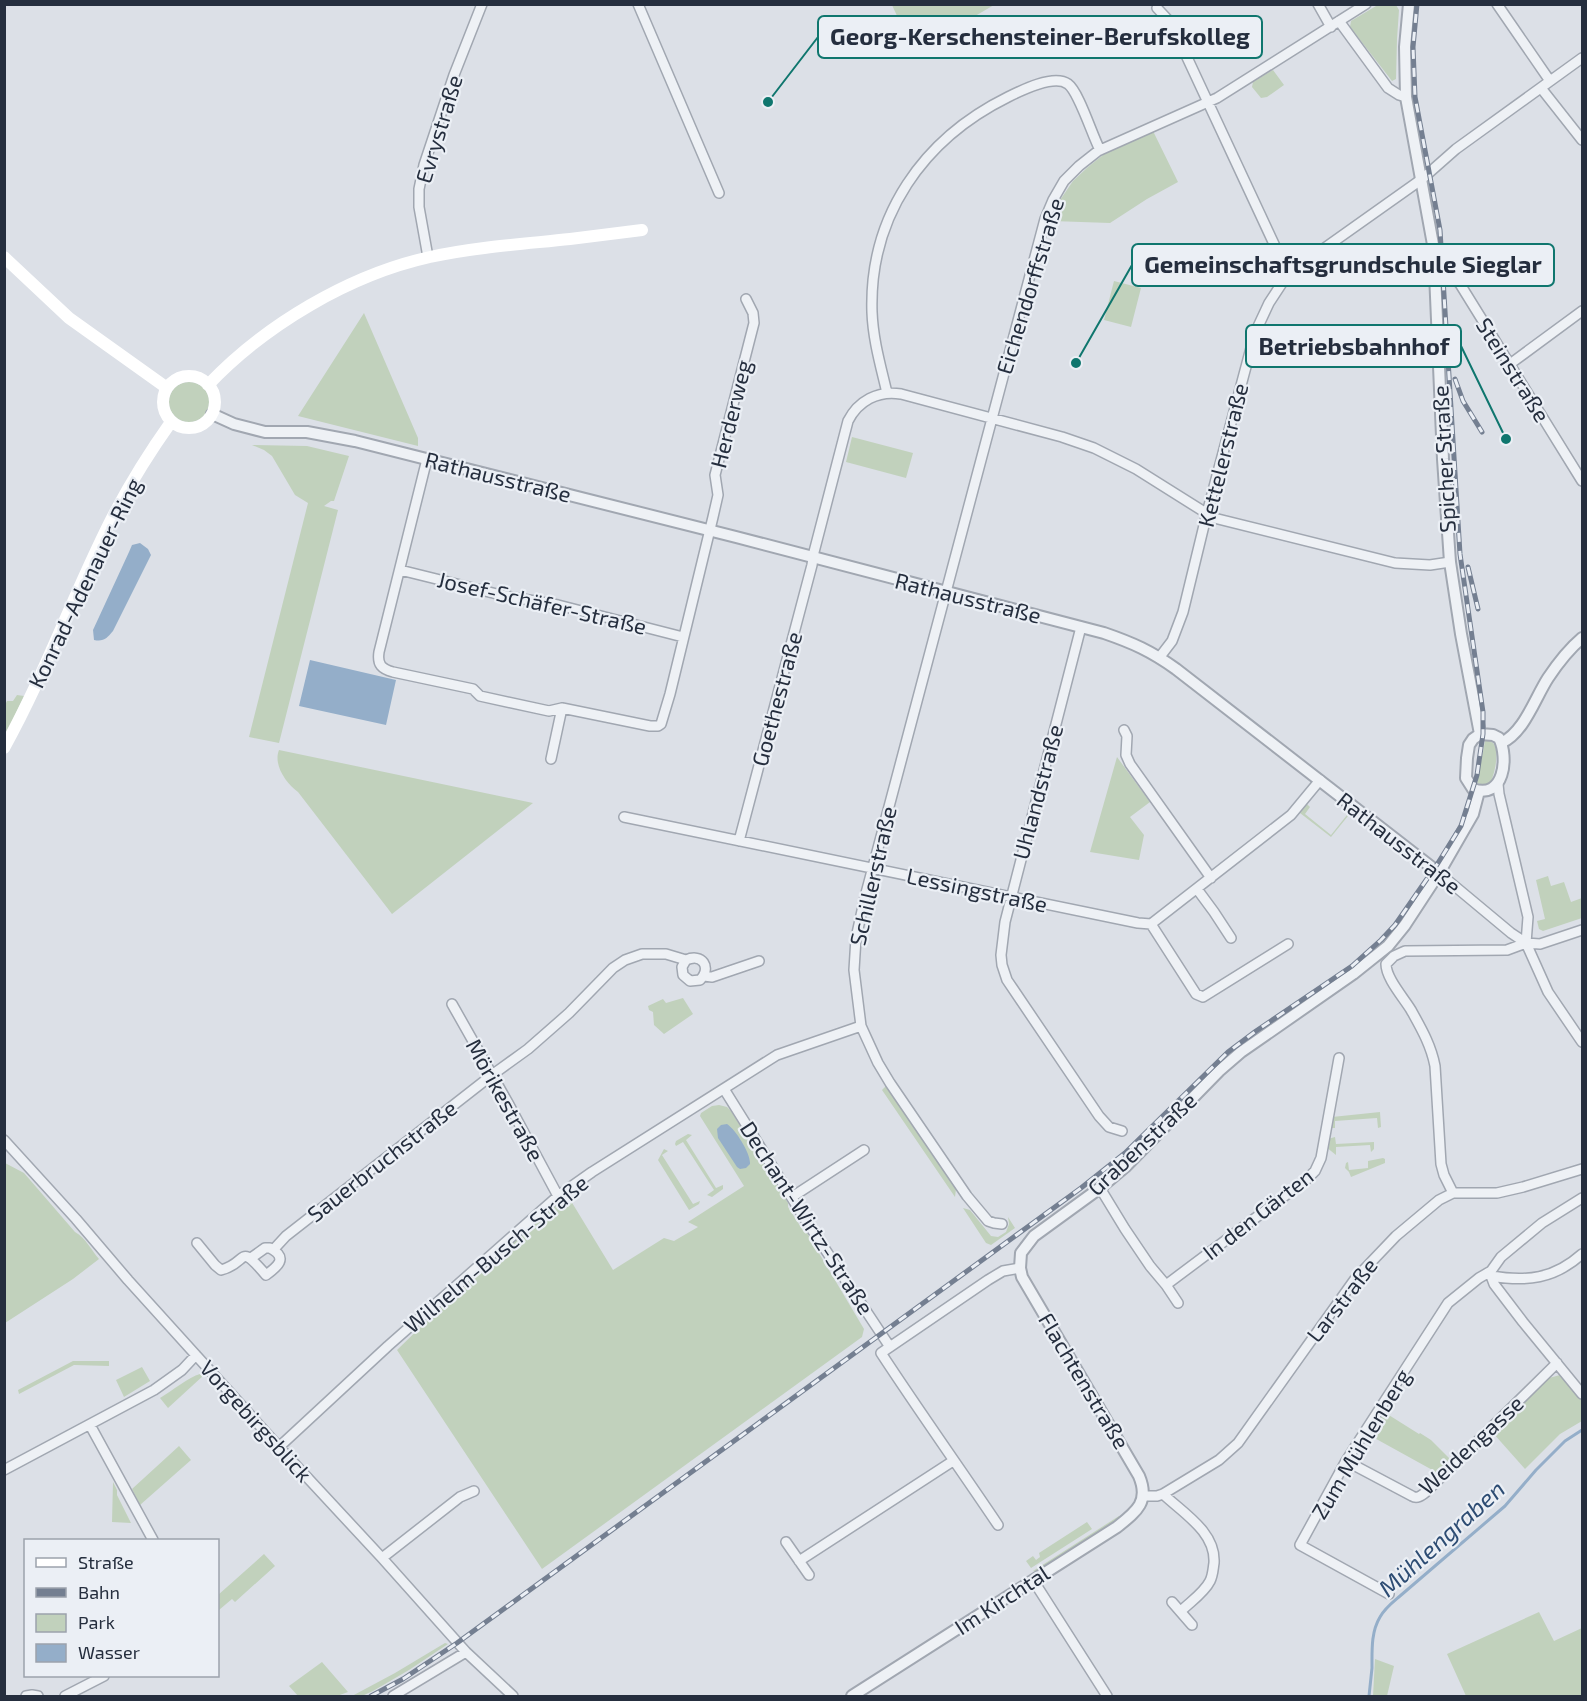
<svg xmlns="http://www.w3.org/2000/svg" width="1587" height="1701" viewBox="0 0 1587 1701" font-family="'Exo 2',sans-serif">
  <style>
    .green { fill: #c1d1bc }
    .water { fill: #94aec9 }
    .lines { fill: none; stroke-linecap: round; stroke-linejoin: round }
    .stream { stroke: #94aec9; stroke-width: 3 }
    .minor-casing { stroke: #a1a7b1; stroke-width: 12 }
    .tertiary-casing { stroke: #a1a7b1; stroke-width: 14 }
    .minor { stroke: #eef1f5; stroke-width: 9 }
    .tertiary { stroke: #eef1f5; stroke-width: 10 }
    .secondary { stroke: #fff; stroke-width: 12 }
    .rail-casing { stroke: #747f91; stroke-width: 5 }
    .rail { stroke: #ebeff5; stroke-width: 3; stroke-dasharray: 9; stroke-linecap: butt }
    .labels { text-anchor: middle; stroke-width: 4.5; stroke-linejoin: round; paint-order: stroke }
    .street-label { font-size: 22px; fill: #252e3e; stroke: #ebeff5 }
    .water-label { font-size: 24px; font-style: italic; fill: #2d4c73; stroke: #ebeff5 }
    .leader { fill: none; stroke: #0f766e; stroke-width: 2 }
    .callout-dot { fill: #0f766e; stroke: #ebeff5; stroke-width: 2 }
    .callout { fill: #ebeff5; stroke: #0f766e; stroke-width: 2 }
    .callout-label { font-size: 24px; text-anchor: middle; font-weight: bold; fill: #252e3e }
  </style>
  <rect width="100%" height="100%" fill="#dce0e7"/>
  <path class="green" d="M892,5H994L934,40L915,55Z
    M1380,5H1396L1399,10L1397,39L1396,79L1392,81L1350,27L1351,21L1376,6Z
    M1273,70L1284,85L1267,97L1261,98L1252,87L1253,82Z
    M1153,131L1178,182L1147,199L1110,223L1052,221L1058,203L1073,181L1088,167L1108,151Z
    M1114,281L1141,288L1131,327L1104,320Z
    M364,313L418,438V446L298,416Z
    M169 402a20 20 0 1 1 40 0a20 20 0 1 1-40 0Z
    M852,437L913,453L906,478L846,462Z
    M252,445L307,446L349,456L334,501H331L324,506L338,510L279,743L249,737L308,503L295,495L272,456L264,450Z
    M17,695L24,696L5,736V705L7,701H13Z
    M1487,740C1491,742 1494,742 1495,747C1499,754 1494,777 1490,783L1484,785L1477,783L1485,741Z
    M279,750L533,803L392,914L298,792C286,783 273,765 279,750Z
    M1117,757L1150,802L1130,817L1144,835L1139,860L1090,852Z
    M1307,804L1310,807L1305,814L1331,835L1347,815L1348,816L1331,837L1300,813Z
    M1548,876L1551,886L1564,882L1571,902L1582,898V918L1543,931L1539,929L1537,921L1545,919L1536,880Z
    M683,998L693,1014L664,1034L654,1025L653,1012L649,1010L648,1006L663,999L666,1003Z
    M886,1086L954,1185L956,1189L955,1197L882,1090Z
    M719,1105L727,1107L731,1111L788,1203V1207L804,1232L807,1233L864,1329L862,1337L542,1569L397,1350L439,1309L554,1206L571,1201L613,1270L664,1238L674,1241L698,1227L688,1222L744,1186L700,1116L701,1113L712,1106Z
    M1380,1112L1381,1127L1378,1128L1377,1118L1335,1121V1128H1330L1332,1117Z
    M688,1134L692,1135L686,1140L716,1188L723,1185V1189L712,1197L707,1195L714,1190L683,1142L676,1146L675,1144L676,1141Z
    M1335,1137L1336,1144L1374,1142V1149L1371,1152L1370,1145L1336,1147V1155L1326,1147L1328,1139Z
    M664,1149L668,1151L662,1155L693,1204L700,1201L699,1204L689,1210L658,1160Z
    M1383,1158L1385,1159V1163L1351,1177L1349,1172L1345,1168L1346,1163L1348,1162L1349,1170L1368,1168V1161Z
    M5,1163L24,1173L75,1232C86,1238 91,1250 99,1259L73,1279L5,1323Z
    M963,1208L970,1210L991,1236L998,1237L1006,1232L1009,1224L1008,1217L1015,1228L991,1245L986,1243Z
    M73,1361H109V1366L74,1365L19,1394L18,1390Z
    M142,1367L150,1381L124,1397L116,1380Z
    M200,1374L204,1375L168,1408L160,1398C172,1391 189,1377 200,1374Z
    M1560,1375L1566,1379L1582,1399V1421L1560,1434L1525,1469L1493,1433L1549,1378Z
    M1384,1412L1419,1434L1420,1433L1431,1440L1450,1459L1436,1472L1369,1435Z
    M179,1446L191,1460L140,1505L132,1489Z
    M113,1482L117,1490V1495L131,1523L112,1522Z
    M1119,1516V1518L1036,1572L1033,1571Z
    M1087,1522L1092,1529L1031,1568L1026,1561L1033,1556L1036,1560L1040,1557L1039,1553Z
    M264,1554L275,1566L235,1602L232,1599L219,1610L218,1608V1595Z
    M1539,1612L1554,1641L1582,1628V1696H1466L1447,1654Z
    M445,1643L448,1644L409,1670L373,1691L362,1696H352L395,1673Z
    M1375,1659L1394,1666L1387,1696H1373Z
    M322,1662L348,1692L337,1696H298L289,1686Z"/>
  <path class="water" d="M140,543L148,549L151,555L113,631C107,638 104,642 94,640L93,630L129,552L132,545Z
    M310,660L396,680L386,725L299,706Z
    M727,1124C736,1130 751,1154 750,1164L746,1168L740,1169L737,1167L718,1138L717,1129L721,1125Z"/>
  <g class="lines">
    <path class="stream" d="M1369,1696C1370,1687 1371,1677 1372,1668C1372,1650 1371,1632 1380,1617C1385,1608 1393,1602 1400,1596L1505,1506L1536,1470L1565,1441L1582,1430"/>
    <g class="minor-casing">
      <path id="minor" d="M638,4L719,193
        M1318,4L1331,27
        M1497,4L1550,81
        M1157,8L1171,23L1288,274
        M1339,21L1388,88L1399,95L1406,97
        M1541,88L1582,140
        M428,257L419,207V189L424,165L454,75L482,4
        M1435,270L1448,274L1460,284L1582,481
        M1510,364L1582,311
        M887,393C881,367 873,340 872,312C869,216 923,139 1008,97C1022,90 1054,74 1068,84C1079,92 1092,135 1100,150
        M427,459L379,652C377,665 382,669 393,672L473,689L480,696L549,711L562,708L650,726H658L661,724L670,694L713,517L718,495L715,475L754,323L753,313L746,299
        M400,570L501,595L558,605L683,637
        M1081,627L1005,922L1001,955L1002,965L1007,980L1099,1116L1109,1127L1122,1131
        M1159,658L1172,641L1183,612L1207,513L1255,333L1269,303L1288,274L1422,179L1456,149L1582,58
        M1124,730L1127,736L1126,755L1130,764L1211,878
        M551,759L562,708
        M1498,784L1499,794L1528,917L1526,943
        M624,817L1138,923L1151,924L1291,815L1320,780
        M739,841L812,565L814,552L848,421C858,401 878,390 901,394L1062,437L1094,448L1136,469L1214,518L1395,563L1430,565L1450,562
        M1439,873L1511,933L1526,943L1548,992L1582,1042
        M1197,889L1214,912L1231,938
        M1151,924L1196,994L1203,997L1288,944
        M704,976L712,977L759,961
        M452,1004L508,1103L558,1196
        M724,1089L807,1222L890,1347
        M4,1140L76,1219L128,1280L279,1447L382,1558L466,1652L513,1696
        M1100,1188L1125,1229L1150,1266L1166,1285L1178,1303
        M1453,1193L1444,1175L1441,1164L1435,1066C1431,1045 1421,1028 1411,1010C1403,997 1386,978 1386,964L1394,956L1405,951L1507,950L1526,943L1540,944L1582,930
        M792,1197L864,1150
        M1002,1224L994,1223L988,1221L967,1196L890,1083L878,1063L867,1039L861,1026L854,970L856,938L865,897L1045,219L1053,200L1064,181L1079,166L1098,151L1217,98L1366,4
        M197,1243L215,1265L221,1270C249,1263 237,1241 266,1275C277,1267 289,1258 270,1248H265L251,1258
        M274,1249L286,1236L492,1075L528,1049L569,1013L613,968L625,960L642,954H666L686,960C702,953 712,967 700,980L690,981L683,975L682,967L686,960
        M1491,1271V1276C1527,1282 1554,1279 1582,1254
        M1491,1276L1494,1284L1523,1322L1582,1394
        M1166,1285L1306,1180L1315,1171L1321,1158L1339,1058
        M90,1425L153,1540
        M279,1447L388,1346L558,1196L592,1172L777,1055L861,1026
        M1346,1461L1412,1496C1417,1499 1421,1496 1426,1492L1557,1363
        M4,1470L154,1390L182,1370L196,1355
        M1163,1494C1183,1513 1216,1532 1214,1563C1213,1569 1213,1575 1210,1581C1204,1593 1190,1602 1181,1611
        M1143,1496H1157L1163,1494L1219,1460L1238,1443L1355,1279L1396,1236L1439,1200L1453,1193H1497L1523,1187L1582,1169
        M998,1525C959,1467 919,1411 881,1353L988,1280L1003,1271L1020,1268
        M786,1542L809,1575
        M382,1558L460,1497L474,1491
        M799,1561L953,1461
        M1033,1580L1107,1696
        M1389,1594L1300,1545L1346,1461L1448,1303L1479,1278L1491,1271L1501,1257L1542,1223L1582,1198
        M1172,1602L1192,1625
        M26,1696L32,1695L38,1696
        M65,1696L104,1676
        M393,1696L466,1652"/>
    </g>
    <g class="tertiary-casing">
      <path id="tertiary" d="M1409,4L1405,47L1406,97L1434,250L1443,459L1450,562L1461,634L1480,734
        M212,414L234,424L265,432H307L355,441L736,537L1104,633C1133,643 1151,651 1176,669L1439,873
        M1480,734L1493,735L1499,738C1509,758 1504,800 1473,789L1466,778L1467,758L1469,745L1473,739Z
        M1501,743C1524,733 1535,698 1548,678C1558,663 1569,649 1582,638
        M852,1696L1117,1527C1136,1512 1150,1502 1139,1476L1022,1277L1020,1268L1021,1253L1034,1236L1100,1188L1125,1167L1219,1071L1241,1052L1353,974L1388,946L1405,925L1439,873L1473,814L1479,791"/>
    </g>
    <use href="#minor" class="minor"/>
    <use href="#tertiary" class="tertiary"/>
    <path class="secondary" d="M4,257L69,318L167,388
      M163 402a26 26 0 1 1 52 0a26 26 0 1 1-52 0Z
      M208,385C265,325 349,275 430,257C476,247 523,244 570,239C594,236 618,233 642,230
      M4,748C45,674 73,595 111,520C129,485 149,453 171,422"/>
    <g class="rail-casing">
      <path id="rail" d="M1455,379L1463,401L1482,432
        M1468,567L1478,609
        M371,1696L403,1679L457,1643L1081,1188L1125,1153L1228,1052L1256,1031L1352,966L1381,940L1395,925L1438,863L1461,826L1477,775L1483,734V712L1460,554L1440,230L1415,97L1413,47L1417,4"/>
    </g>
    <use href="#rail" class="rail"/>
  </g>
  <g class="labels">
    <g class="street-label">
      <text transform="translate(439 129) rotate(-73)" y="8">Evrystraße</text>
      <text transform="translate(1030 286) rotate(-73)" y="8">Eichendorffstraße</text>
      <text transform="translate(1513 370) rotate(58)" y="8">Steinstraße</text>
      <text transform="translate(731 414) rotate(-76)" y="8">Herderweg</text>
      <text transform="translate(1223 455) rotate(-76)" y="8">Kettelerstraße</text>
      <text transform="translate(1444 459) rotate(-93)" y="8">Spicher Straße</text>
      <text transform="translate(498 477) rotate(14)" y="8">Rathausstraße</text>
      <text transform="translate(85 583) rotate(-64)" y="8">Konrad-Adenauer-Ring</text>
      <text transform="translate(968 598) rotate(14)" y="8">Rathausstraße</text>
      <text transform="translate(542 603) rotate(13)" y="8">Josef-Schäfer-Straße</text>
      <text transform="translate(777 699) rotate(-75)" y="8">Goethestraße</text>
      <text transform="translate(1038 792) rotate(-75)" y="8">Uhlandstraße</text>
      <text transform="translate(1399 843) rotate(38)" y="8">Rathausstraße</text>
      <text transform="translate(873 876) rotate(-77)" y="8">Schillerstraße</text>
      <text transform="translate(977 890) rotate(12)" y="8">Lessingstraße</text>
      <text transform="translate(505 1100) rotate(61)" y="8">Mörikestraße</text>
      <text transform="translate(1142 1144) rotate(-43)" y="8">Grabenstraße</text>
      <text transform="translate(382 1161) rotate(-38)" y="8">Sauerbruchstraße</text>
      <text transform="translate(1258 1214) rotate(-38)" y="8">In den Gärten</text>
      <text transform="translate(807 1218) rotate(57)" y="8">Dechant-Wirtz-Straße</text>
      <text transform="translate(496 1254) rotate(-40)" y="8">Wilhelm-Busch-Straße</text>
      <text transform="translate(1342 1300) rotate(-52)" y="8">Larstraße</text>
      <text transform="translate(1084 1381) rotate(59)" y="8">Flachtenstraße</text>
      <text transform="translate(256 1421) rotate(48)" y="8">Vorgebirgsblick</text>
      <text transform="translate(1361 1444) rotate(-59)" y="8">Zum Mühlenberg</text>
      <text transform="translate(1471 1445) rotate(-43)" y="8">Weidengasse</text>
      <text transform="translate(1002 1600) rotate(-33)" y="8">Im Kirchtal</text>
    </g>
    <g class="water-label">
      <text transform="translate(1442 1539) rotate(-42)" y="8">Mühlengraben</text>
    </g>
  </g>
  <path class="leader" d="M768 102L818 37M1076 363L1132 265M1506 439L1461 346"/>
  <g class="callout-dot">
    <circle cx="768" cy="102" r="6"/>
    <circle cx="1076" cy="363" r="6"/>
    <circle cx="1506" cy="439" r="6"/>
  </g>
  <g class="callout">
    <rect x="818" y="16" width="444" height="42" rx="6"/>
    <rect x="1132" y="244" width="422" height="42" rx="6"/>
    <rect x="1246" y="325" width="215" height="42" rx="6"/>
  </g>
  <g class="callout-label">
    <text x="1040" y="45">Georg-Kerschensteiner-Berufskolleg</text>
    <text x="1343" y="273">Gemeinschaftsgrundschule Sieglar</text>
    <text x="1354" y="355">Betriebsbahnhof</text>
  </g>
  <rect width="1587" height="1701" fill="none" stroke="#252e3e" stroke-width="12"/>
  <rect x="24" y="1539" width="195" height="138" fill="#ebeff5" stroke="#9ca2ac" stroke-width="1.5"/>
  <rect x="36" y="1558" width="30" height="9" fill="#ffffff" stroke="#9ca2ac" stroke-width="1.5"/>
  <text x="78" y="1569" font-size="18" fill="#252e3e">Straße</text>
  <rect x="36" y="1588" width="30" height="9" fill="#747f91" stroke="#9ca2ac" stroke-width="1.5"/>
  <text x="78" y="1599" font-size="18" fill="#252e3e">Bahn</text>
  <rect x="36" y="1614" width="30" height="18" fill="#c1d1bc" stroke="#9ca2ac" stroke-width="1.5"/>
  <text x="78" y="1629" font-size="18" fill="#252e3e">Park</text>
  <rect x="36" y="1644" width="30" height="18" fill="#94aec9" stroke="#9ca2ac" stroke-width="1.5"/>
  <text x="78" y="1659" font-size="18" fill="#252e3e">Wasser</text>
</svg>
